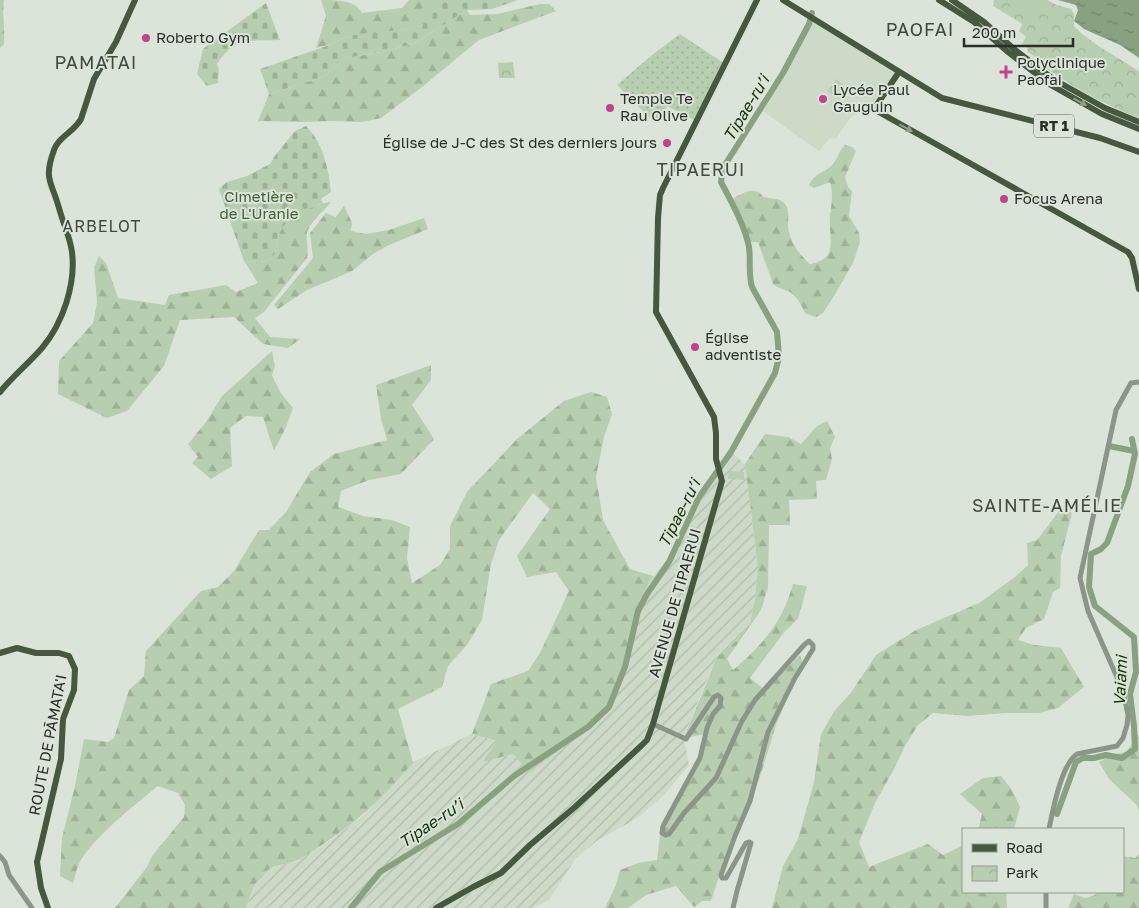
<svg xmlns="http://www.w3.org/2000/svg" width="1139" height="908" viewBox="0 0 1139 908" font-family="'Golos Text',sans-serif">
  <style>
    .built { fill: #cddac8 }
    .industrial { fill: url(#industrial-furrows) }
    .grass { fill: url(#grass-dots) }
    .forest { fill: url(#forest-firs) }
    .cemetery { fill: url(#cemetery-stones) }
    .park { fill: url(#park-crowns) }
    .pitch { fill: #b8ceb0 }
    .water { fill: url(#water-ripples) }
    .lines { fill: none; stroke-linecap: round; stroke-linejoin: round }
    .river { stroke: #89a081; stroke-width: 6 }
    .minor { stroke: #8c9688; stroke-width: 5 }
    .major { stroke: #475840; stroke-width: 6 }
    .oneway { fill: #919e8c }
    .poi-dot { fill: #c1428d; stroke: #dbe4d8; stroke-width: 2 }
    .labels { text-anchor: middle; stroke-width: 4; stroke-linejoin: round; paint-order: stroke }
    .shield { fill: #dbe4d8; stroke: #5f645d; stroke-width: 1 }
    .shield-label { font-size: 14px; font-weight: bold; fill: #2a2d28 }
    .poi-label { font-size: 15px; fill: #2a2d28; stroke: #dbe4d8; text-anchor: start }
    .park-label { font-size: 15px; fill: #416234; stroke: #dbe4d8 }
    .street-label { font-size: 15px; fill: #2a2d28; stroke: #dbe4d8 }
    .water-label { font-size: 16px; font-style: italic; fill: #123203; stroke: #dbe4d8 }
    .neighbourhood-label { font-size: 16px; letter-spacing: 1px; fill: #41493e; stroke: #dbe4d8 }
    .quarter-label { font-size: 18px; letter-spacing: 1px; fill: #41493e; stroke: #dbe4d8 }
  </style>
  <defs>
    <pattern id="industrial-furrows" width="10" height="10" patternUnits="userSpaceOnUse" patternTransform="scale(1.25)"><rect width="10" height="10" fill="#cddac8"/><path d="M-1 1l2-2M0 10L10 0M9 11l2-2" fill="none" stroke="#b0bbac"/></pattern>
    <pattern id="grass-dots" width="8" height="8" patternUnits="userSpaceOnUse" patternTransform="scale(1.25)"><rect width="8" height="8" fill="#b8ceb0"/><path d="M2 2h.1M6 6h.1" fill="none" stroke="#9eb197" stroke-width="1.8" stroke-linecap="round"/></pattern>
    <pattern id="forest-firs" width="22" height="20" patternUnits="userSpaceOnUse" patternTransform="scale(1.25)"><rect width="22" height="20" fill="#b8ceb0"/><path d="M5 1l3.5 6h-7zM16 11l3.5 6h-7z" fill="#9eb197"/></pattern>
    <pattern id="cemetery-stones" width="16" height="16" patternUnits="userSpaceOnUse" patternTransform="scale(1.25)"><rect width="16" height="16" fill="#b8ceb0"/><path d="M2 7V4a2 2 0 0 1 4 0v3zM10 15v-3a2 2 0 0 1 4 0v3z" fill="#9eb197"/></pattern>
    <pattern id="park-crowns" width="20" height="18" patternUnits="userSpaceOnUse" patternTransform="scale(1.25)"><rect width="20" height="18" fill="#b8ceb0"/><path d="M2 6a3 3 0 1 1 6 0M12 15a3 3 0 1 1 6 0" fill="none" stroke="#9eb197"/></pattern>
    <pattern id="water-ripples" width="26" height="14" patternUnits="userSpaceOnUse" patternTransform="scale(1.25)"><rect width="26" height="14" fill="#89a081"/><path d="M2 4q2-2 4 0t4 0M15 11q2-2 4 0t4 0" fill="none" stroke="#70836a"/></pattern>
  </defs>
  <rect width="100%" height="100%" fill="#dbe4d8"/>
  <path class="built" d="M812,16L898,71L873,108L852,116L836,138L834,139L830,138L819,151L761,110L794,58Z"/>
  <path class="industrial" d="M731,452L745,464L758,568L755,599L750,624L735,642L717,657L702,691L684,738L689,765L664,795L636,819L598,840L576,858L549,900L534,908H246L257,880L267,870L278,865L296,862L330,841L365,814L398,780L413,762L472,734L497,741L482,761L513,754L529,773L591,726L624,666L636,607L653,576L670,556L679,541L699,497Z"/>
  <path class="grass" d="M680,34L725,64L696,121L667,106L659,123L653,121L617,85L652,55Z"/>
  <path class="forest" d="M0,0H4C2,15 5,29 4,44L0,48Z
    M321,0C336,0 356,0 362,13L402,8L409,0H446L421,26L409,29L346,37L332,44L316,48L326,16Z
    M540,4H549L556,11L479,40L422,87L381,118L362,122L331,121L303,122L258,121L269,94L323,77L346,58L388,51L415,43L467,10L470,15L497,14Z
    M845,145L852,147L856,151L845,177L848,187L852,191L849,216L859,233L860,242L853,263L834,296L823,313L816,317L806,314C801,306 797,295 788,291C782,289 778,288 773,284L758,242H750L742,218L732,199C740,195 749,188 758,192C760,193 762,196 764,197C770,199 777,197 783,202C792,209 786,222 789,232C792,245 800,255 810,264C840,259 828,238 830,217C831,203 834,197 830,182L814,188L809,185C815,173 822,174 831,166C838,160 838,151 845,145Z
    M331,202C325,210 307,225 307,234C306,242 309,250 307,258L264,312L255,318L270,337L300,339L288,348L263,344L234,317L180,320L164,366L127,411L107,418L58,394L59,361L93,323L97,302L94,267L99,256L106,263L118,298L165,305L169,295L226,285L236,292L258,283L244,261C256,262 273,265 276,249C277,242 277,236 281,230C292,213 312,205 331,202Z
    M344,206L352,223L351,231L366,234L389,230L424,218L428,229L389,245L373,254L352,271L307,290L278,309L274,305L313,258L310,233L326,213L336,217Z
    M272,351L275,366L272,375L280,392L293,408L286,427L274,451L263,417L246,416L230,428L232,466L211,479L192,463L198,457L188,444L206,422L222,396Z
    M431,365V380L412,405L434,439L401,474L369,480L341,491L338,507L363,516L392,520L410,527L407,558L412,583L440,565L450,549V526L467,492L517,439L564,401L591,392L607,397L612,414L604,437L596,477L603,520L630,569L653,576L636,607L624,666L617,688L607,708L591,726L529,773L513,754L482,762L497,741L472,734L491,684L528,671L540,653L569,591L556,572L527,577L517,556L550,509L533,493L499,540L491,564L482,620L467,645L448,666L442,687L398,709L413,762C379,804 347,830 302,858C291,865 276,863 266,871C254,880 251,895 246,908H115L147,867L152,856L184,817L185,805L178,793L158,786C137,803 89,841 79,864C76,870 75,877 73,883L60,876L62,838L75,786L84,739L108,742L114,738L129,690L144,676L146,651L201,591L218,587L234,571L259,530H269L286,512L310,472L334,454L387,440L381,419L376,385Z
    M827,421L835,437L830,448L832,459L826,480L816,481L817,499L789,500L790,525H769L768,587L761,610L727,659L733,670C751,655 771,635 782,613C787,604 790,593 793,584L807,586L798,619L785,631L750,678L765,690L800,655L802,661L776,725L759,780L728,849L711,901H702L694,907L676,886L646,895L628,908H605L616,885L620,870L638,863L657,860L661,826L695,767L706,734L684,738L717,657L735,642L750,624L755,599L758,568L745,464L765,434L788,437L801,444L817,426Z
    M1065,507L1072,513L1061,556L1060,588L1053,592L1044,619L1026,628L1018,640L1034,645L1061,648L1084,687L1058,708L1039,713H1005L967,716L933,713L918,725L905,746L894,769L875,803L859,842L869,867L928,844L943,855L960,847L963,845V892H1006L1007,908H772L783,866L798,839L814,782L821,734L835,710L850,694L876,655L916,630L979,603L1015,577L1028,565L1027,543L1037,540L1059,511Z
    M1136,731L1139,737V812L1137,805L1109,779L1099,762L1115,754L1126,752L1133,742Z
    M1001,776L1012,790L1020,807L1014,829H977L979,826L982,814L960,794L983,778Z
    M1139,854V908H1068L1074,894L1086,898L1095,895L1097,892H1123V856L1135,858Z"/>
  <path class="cemetery" d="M446,0H518L492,9L467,10L415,43L387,51L346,58L323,77L269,94L260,69L332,44L346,37L365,33L409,29L421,26L436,8Z
    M266,3L280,40C252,41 234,36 217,64L219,69L218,83L207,86L197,74L203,49Z
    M306,126C323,142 329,170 331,192L321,199L323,203C307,209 290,215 281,230C277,236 277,242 276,249C273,265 256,262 244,261L219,189L227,182L247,176L270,164L274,157L295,131Z"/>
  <path class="park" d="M994,0H1047L1057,5L1071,9L1074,14V26L1082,34L1100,47L1139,71V118C1102,104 1070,85 1038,63L1039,60L1028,52L1027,48L1022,44L1026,37L1019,31L1022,25L1021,23L993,6Z
    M513,62L515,78H499L498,63Z"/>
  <path class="pitch" d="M1014,0H1032L1039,4L1029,20L1009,7Z
    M837,79L843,85L834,96L827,91Z
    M729,471L744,472V480L728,479Z"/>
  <path class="water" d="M1058,0H1139V58L1120,45L1084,29L1074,21L1078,10L1076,5Z"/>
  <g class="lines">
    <path class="river" d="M1109,446L1134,451
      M1057,814L1076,762L1083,758H1094L1106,755L1122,758L1135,749L1134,726L1130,694L1136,672L1134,637L1095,606L1089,587L1091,554L1101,549L1107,543L1128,486L1135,454L1132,439
      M351,908L380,872L458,824L514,776L588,727L609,707L625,667L638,611L647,594L669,562L699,497L731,452L775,373L779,357L777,332L752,287C748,274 751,261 749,247C745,226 731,201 721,182L723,168L783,73L809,24L812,13"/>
    <path class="minor" d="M653,724L686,739L714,697L718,695L721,698L720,706L713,714L707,728L700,758L663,826L662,833L666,835L669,834L684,813L716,778L742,721L755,700L804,645L809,641L813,645V649L795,678L768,732L750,801L735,836L721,875L722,878H726L746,843L749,842L751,843L737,891L733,908
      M1049,829C1053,810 1061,765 1077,754L1117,746L1123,738L1127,725L1128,715L1123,691L1088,611L1080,578L1116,410L1131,383L1139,382
      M0,856L5,862L9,875L32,908
      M1046,908V892"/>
    <path class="major" d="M783,0L942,98L1100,138L1139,152
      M939,0L974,22L1008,52L1049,84L1102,114L1139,129
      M952,0L984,22L1015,50L1053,79L1105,108L1139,122
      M899,72L876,106L877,111L1128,252L1132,258L1139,289
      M0,392C13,376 29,363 42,348C63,323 76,284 72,252C70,237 63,223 59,208C52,182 43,180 54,150C58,137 74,132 81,119L94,79L116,42L135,0
      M0,653L17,648L36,653H59L69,656L75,669L74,690L63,719L61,759L37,862L41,888L48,908
      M436,908L473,887L501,873L530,845L575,807L641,746L647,740L653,724L722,481L716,459V433L714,417L656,312L658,218L660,195L663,188L757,0"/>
  </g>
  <defs><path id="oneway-solid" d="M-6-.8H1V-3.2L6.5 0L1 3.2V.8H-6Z" transform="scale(1.25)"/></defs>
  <g class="oneway">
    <use href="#oneway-solid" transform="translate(1080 102) rotate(28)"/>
    <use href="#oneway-solid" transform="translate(906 128) rotate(29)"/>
  </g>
  <g class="poi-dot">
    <circle cx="146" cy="38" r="5"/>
    <path d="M1003.5 64.5h5v5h5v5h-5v5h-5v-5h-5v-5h5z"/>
    <circle cx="823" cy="99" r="5"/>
    <circle cx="610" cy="108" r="5"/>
    <circle cx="667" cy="143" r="5"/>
    <circle cx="1004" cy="199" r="5"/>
    <circle cx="695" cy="347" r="5"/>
  </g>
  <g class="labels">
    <rect class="shield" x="1034" y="114.5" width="40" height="23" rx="4"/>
    <g class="shield-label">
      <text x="1054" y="131">RT 1</text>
    </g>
    <g class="poi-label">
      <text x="156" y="43">Roberto Gym</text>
      <text x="1017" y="68">Polyclinique<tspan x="1017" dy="17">Paofai</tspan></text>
      <text x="833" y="95">Lycée Paul<tspan x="833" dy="17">Gauguin</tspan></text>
      <text x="620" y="104">Temple Te<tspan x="620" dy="17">Rau Olive</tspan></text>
      <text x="657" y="148" text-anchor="end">Église de J-C des St des derniers jours</text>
      <text x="1014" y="204">Focus Arena</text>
      <text x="705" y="343">Église<tspan x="705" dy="17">adventiste</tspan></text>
    </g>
    <g class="park-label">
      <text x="259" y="202">Cimetière<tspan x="259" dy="17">de L'Uranie</tspan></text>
    </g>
    <g class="street-label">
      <text transform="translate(675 603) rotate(-74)" y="5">AVENUE DE TIPAERUI</text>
      <text transform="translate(48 745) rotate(-79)" y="5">ROUTE DE PĀMATA'I</text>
    </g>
    <g class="water-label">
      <text transform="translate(746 108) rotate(-59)" y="6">Tipae-ru’i</text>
      <text transform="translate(679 513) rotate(-63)" y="6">Tipae-ru’i</text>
      <text transform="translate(1120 681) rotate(-87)" y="6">Vaiami</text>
      <text transform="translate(431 823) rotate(-34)" y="6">Tipae-ru’i</text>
    </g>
    <g class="neighbourhood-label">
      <text x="102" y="232">ARBELOT</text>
    </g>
    <g class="quarter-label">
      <text x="920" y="36">PAOFAI</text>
      <text x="96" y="69">PAMATAI</text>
      <text x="701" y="176">TIPAERUI</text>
      <text x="1047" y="512">SAINTE-AMÉLIE</text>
    </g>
  </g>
  <rect x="962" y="828" width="162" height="65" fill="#dbe4d8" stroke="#949b92"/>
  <rect x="972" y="844" width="25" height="8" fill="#475840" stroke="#949b92"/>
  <text x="1006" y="853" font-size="15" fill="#2a2d28">Road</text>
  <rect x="972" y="866" width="25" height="15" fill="url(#park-crowns)" stroke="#949b92"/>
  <text x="1006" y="878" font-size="15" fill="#2a2d28">Park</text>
  <path d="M964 38v8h109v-8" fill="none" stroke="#2a2d28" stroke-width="2.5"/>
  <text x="972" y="38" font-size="15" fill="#2a2d28" stroke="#dbe4d8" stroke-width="4" paint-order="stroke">200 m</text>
</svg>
